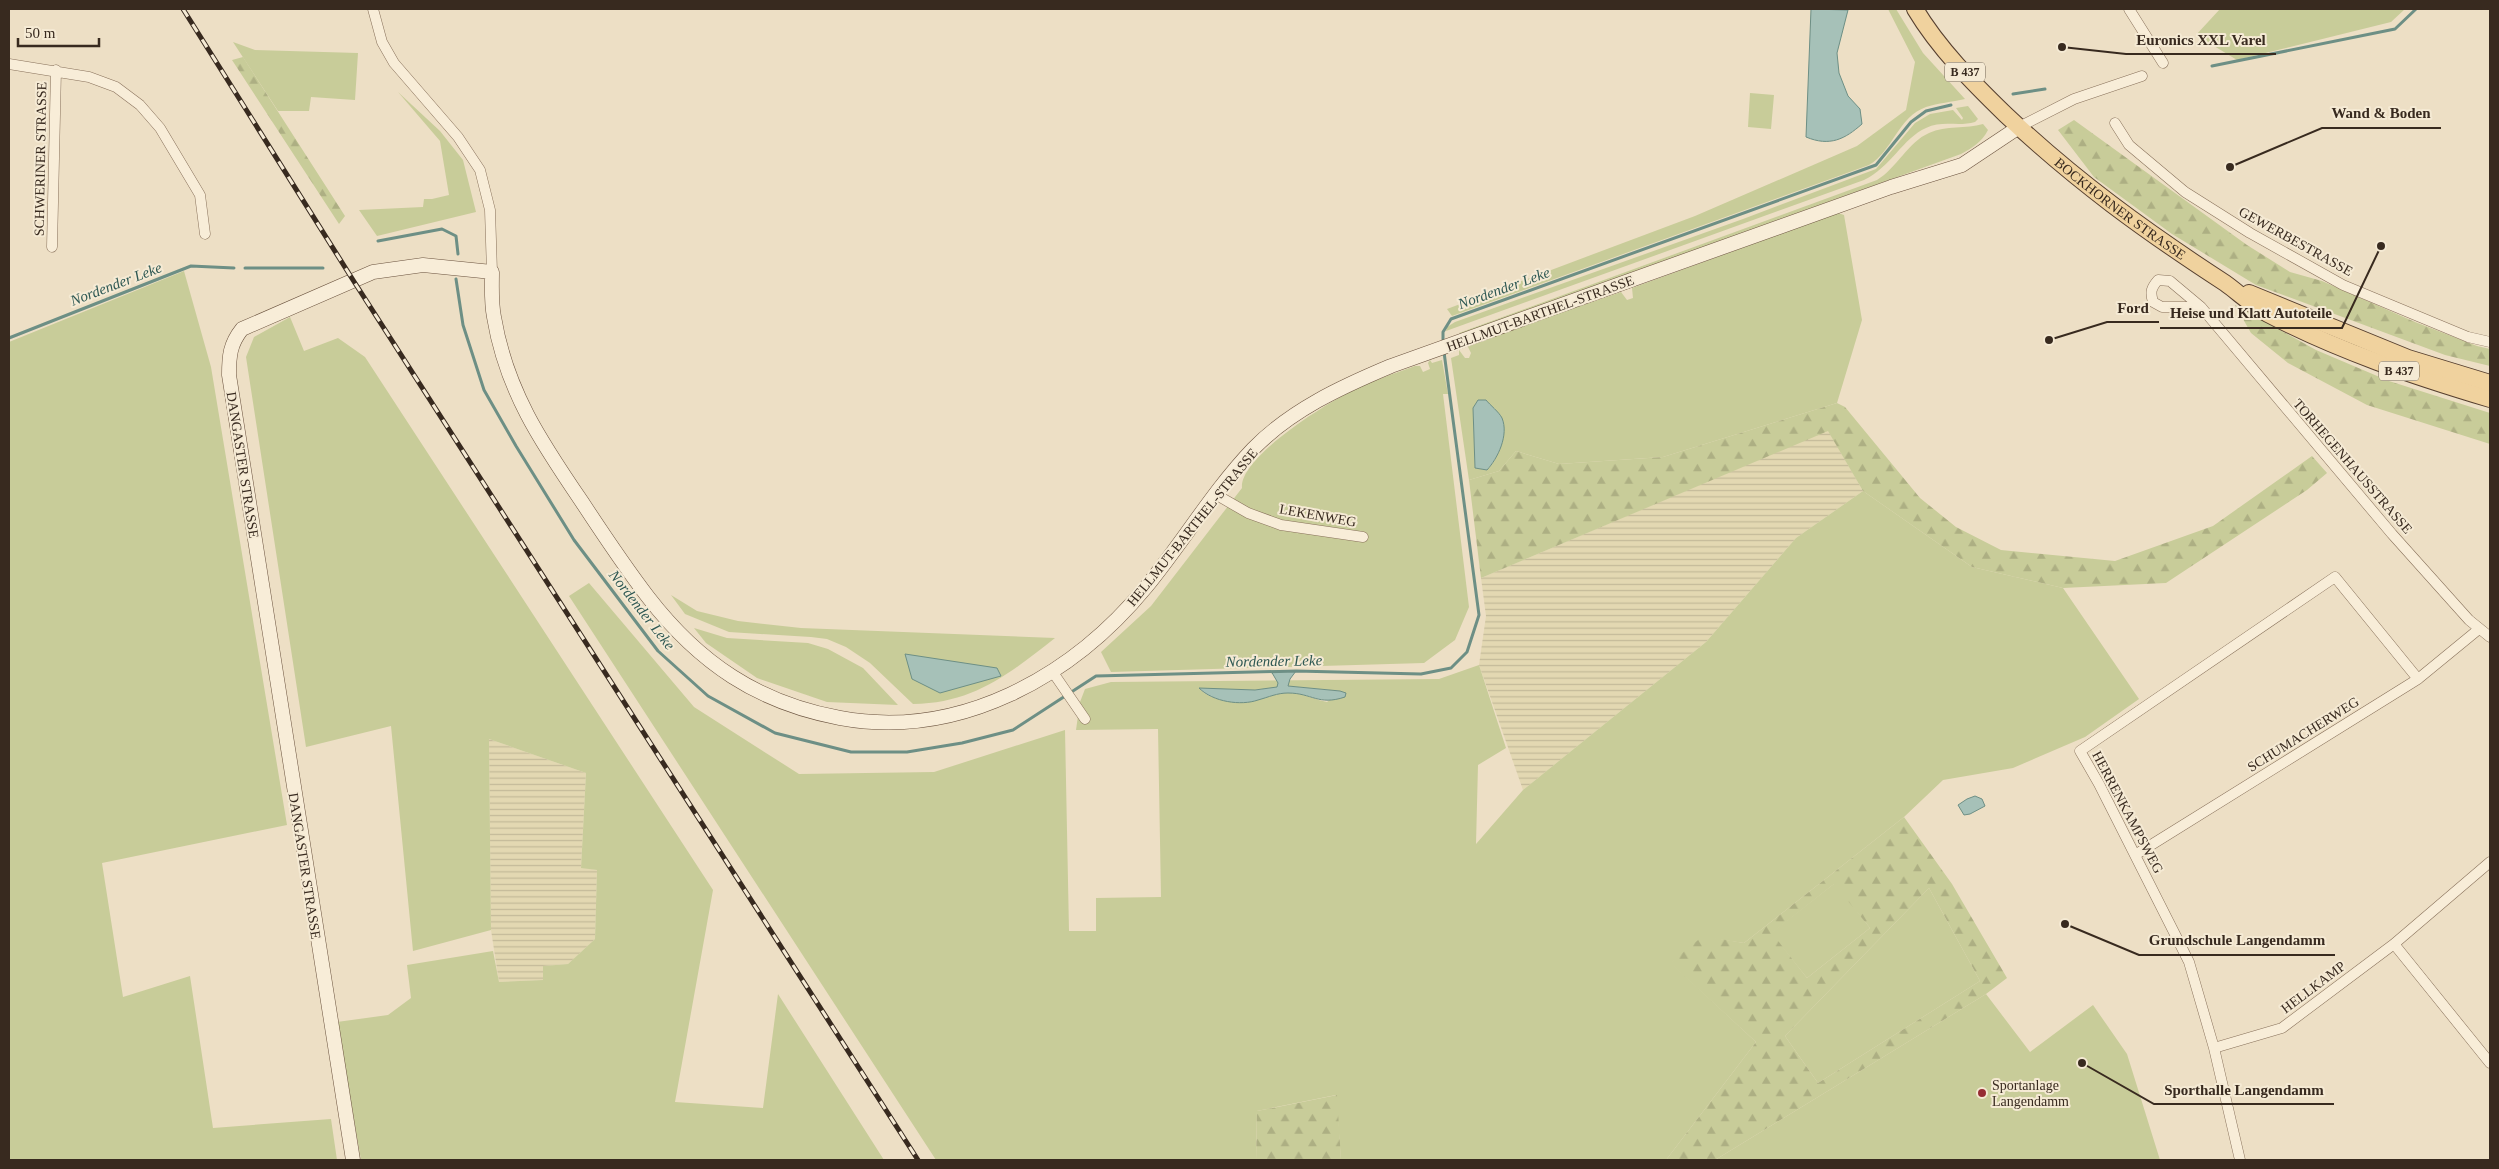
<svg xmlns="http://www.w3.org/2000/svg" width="2499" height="1169" viewBox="0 0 2499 1169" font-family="Georgia,serif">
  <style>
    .farmland { fill: url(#farmland-rules) }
    .grass { fill: #c8cc99; fill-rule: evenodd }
    .forest { fill: url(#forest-firs); fill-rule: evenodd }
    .water { fill: #a6c1b8; stroke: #6d8f85 }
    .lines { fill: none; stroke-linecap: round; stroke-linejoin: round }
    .stream { stroke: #6d8f85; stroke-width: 3 }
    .street-casing { stroke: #88715b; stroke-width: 11 }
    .secondary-casing { stroke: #6a523e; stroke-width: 15 }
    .primary-casing { stroke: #563f2f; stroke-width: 18 }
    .street { stroke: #f8edd8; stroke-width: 10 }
    .secondary { stroke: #f8edd8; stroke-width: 14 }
    .primary { stroke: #f0d29e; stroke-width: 16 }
    .rail-casing { stroke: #382a1f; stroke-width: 5 }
    .rail { stroke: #f5ead4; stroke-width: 3; stroke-dasharray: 9; stroke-linecap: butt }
    .poi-dot { fill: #962c33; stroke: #f5ead4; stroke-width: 2 }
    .labels { text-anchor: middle; stroke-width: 4; stroke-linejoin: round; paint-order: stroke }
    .shield { fill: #f5ead4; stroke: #716455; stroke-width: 1 }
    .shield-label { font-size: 12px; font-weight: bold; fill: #382a1f }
    .street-label { font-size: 14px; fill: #382a1f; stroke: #f5ead4 }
    .poi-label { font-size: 14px; fill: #382a1f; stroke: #f5ead4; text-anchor: start }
    .water-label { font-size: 15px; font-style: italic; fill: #2e5853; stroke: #f5ead4 }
    .leader { fill: none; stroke: #382a1f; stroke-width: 2 }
    .callout-dot { fill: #382a1f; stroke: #f5ead4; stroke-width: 2 }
    .callout-label { font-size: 15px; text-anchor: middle; font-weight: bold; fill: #382a1f; stroke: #f5ead4; stroke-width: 4; stroke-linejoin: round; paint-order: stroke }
  </style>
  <defs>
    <pattern id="farmland-rules" width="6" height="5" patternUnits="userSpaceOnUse" patternTransform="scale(1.25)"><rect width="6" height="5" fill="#e3d8b2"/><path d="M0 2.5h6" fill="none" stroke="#c4ba99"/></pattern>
    <pattern id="forest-firs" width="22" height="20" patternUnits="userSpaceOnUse" patternTransform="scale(1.25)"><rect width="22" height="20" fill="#c8cc99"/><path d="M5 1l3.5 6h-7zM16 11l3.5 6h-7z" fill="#adaf83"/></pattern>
  </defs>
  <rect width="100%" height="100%" fill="#eddfc5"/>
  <path class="farmland" d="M1828,430L1863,491L1796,538L1706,642L1523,790L1479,665L1486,616L1481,578Z
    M489,739L586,773L581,867L597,870L595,939L568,964L543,966V980L499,982L491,930Z"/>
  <path class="grass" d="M1888,9H1896L1923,53L1965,99C1952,102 1938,103 1926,107C1898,117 1893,151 1869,165L1452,316L1447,309L1695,216L1857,146L1906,110L1915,62Z
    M2220,9H2405L2391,22L2237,60L2196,35Z
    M233,42L255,50L358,53L355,100L311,97L309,111H278Z
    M398,92L440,131L463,160L476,212L377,236L359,210L423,207L424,199H432L449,195L440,141Z
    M1750,93L1774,95L1771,129L1748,127Z
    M1968,106L1978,119L1975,122C1959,127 1942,120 1926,128C1903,138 1891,167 1864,180L1446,331L1447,327L1455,322L1743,219L1876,169L1915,123L1930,114L1953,110L1962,120L1963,118L1956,108Z
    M1983,124L1988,130C1982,142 1972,148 1961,154L1461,334L1459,333L1877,180C1897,168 1908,142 1929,133C1946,125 1966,129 1983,124Z
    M1838,213L1844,215L1862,320L1837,403L1663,457L1559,464L1516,451L1499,471L1469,480L1451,358L1459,355V350L1465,358H1469L1471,353L1467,345L1621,292L1627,300L1633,298L1632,288ZM1473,408L1504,428C1501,444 1499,458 1487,470L1475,468Z
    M184,271L211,367L287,825L102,863L123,997L190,976L213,1128L331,1119L337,1160H9V342Z
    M290,317L304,351L338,338L365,357L713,890L675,1102L763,1108L778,994L884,1160H361L337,1022L388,1015L411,998L407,965L493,951L499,982L543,980V966L568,964L595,939L597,870L581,868L586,773L489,739L491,930L413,951L391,726L306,747L246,357L254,337Z
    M1430,360L1432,363L1442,360L1448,394H1443L1469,607L1455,640L1424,663L1111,672L1101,652L1151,606L1242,488C1239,458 1325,404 1350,392C1371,381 1393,374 1415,366H1420L1423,372L1430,369L1428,363Z
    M1863,491L1972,567L2063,588L2139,699L2085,737L2013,768L1943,780L1904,817L1744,943L1703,937L1671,963L1756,1042L1666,1160H1341L1336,1095L1257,1111L1256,1160H936L569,596L589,583L694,707L799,774L934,772L1065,730L1069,931H1096V898L1161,897L1158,729L1076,730L1080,702L1085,689L1111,682L1439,679L1479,665L1506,748L1478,765L1476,844L1523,790L1706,642L1796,538ZM1288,686L1340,691L1327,702C1316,700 1305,694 1293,693C1282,691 1274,696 1263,698C1243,701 1215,705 1200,689L1255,690Z
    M671,595L697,611L738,621L801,628L1055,638C1009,674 974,703 913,704L870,663L846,647L827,639L811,637L729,632L685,614Z
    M694,628L727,638L808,643L828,649L863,668L898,705L827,702L757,678L706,643Z
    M1835,883L1870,928L1807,978L1771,933Z
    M1929,888L1980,981L1818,1083L1785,1036Z
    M1986,994L2030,1052L2093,1005L2127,1054L2160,1160H1715Z"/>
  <path class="forest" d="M243,57L345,216L339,224L232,60Z
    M2074,120L2247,245L2290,272L2322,281L2415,322L2477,346L2490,349V366L2445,355L2256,285L2172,234L2094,177L2058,130Z
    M2235,305L2316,350L2389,381L2490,413V444L2367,405L2288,363L2251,333Z
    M1837,403L1845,407L1920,498L1956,527L2001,550L2115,561L2213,526L2312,456L2327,473L2307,490L2166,583L2063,588L1972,567L1863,491L1828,431L1481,578L1469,480L1499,471L1516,451L1559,464L1663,457Z
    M1904,817L1952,884L2007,978L1986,994L1715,1160H1666L1756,1042L1670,963L1703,936L1744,943ZM1834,884L1870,928L1807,978L1772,933ZM1929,888L1980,981L1818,1083L1785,1036Z
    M1337,1095L1341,1160H1256L1257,1111Z"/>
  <path class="water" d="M1811,9L1848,10L1837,53L1839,73L1848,96L1860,109L1862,124C1845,139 1830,147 1806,137Z
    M1478,400H1486C1490,405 1499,412 1502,418C1509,435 1498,458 1487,470L1475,468L1473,408Z
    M905,654L997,668L1001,676L940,693L912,679Z
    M1271,671H1296L1290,679L1288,686L1340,691L1346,693L1345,697C1318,706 1312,693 1288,693C1277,693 1269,697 1258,700C1241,706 1213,702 1199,688L1255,690L1277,687L1278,683Z
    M1975,796L1982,799L1985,806L1970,814L1964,815L1958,805L1967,799Z"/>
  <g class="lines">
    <path class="stream" d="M2212,66L2395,29L2416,9
      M2013,94L2045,89
      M378,241L442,229L456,236L458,254
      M245,268H323
      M456,279L463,325L484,390L516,446L574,540L658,651L708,696L775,733L851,752H907L962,743L1013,730L1096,676L1296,671L1421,674L1451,668L1467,652L1479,615L1444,352
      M9,338L191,266L234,268
      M1443,343V332L1451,319L1876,165L1911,122L1926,111L1951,105"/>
    <g class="street-casing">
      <path id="street" d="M373,9L382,42L394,63L458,137L480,170L490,210L492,272
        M2129,9L2163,63
        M9,64L89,77L116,87L140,105L160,128L200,195L205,234
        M2115,123L2129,145L2185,192L2250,233L2343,285L2468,337L2490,342
        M2019,127L2074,99L2142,76
        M52,247L56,70
        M2201,307H2162L2153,302C2150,292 2151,288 2158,280L2170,281L2201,307L2392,534L2469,620L2490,637
        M1215,494L1248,513L1281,525L1363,537
        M1052,671L1085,719
        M2135,855L2418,679L2479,629
        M2394,944L2490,1063
        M2214,1048L2282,1028L2394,944L2490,862
        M2240,1160L2214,1048L2189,962L2099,784L2080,751L2335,577L2418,679"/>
    </g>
    <g class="secondary-casing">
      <path id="secondary" d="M353,1160L229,375C229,356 230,344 242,329L373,272L423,265L492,272C492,286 491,302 494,317C506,390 541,442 582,502C603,534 625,567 648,597C699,663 758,703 840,718C959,740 1072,677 1146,587C1183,542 1213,491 1253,449C1291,410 1341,387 1391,366L1891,187L1962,165L2019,127"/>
    </g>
    <g class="primary-casing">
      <g id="primary">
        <path id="s1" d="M1915,9C1939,49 1973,83 2006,115C2076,181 2145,231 2225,283C2239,293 2252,306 2268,314C2339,351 2413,376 2490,399"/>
        <path d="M2249,293L2408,358L2490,383"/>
      </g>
    </g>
    <use href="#street" class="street"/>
    <use href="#secondary" class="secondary"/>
    <use href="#primary" class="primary"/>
    <g class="rail-casing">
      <path id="rail" d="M183,9L353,280L918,1160"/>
    </g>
    <use href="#rail" class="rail"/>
  </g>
  <circle class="poi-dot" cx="1982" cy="1093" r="5"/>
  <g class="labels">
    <g class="shield">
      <rect x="1945" y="62.5" width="40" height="19" rx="4"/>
      <rect x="2379" y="361.5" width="40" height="19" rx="4"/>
    </g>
    <g class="shield-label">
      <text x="1965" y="76">B 437</text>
      <text x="2399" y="375">B 437</text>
    </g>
    <g class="street-label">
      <text transform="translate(40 159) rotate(-89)" y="5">SCHWERINER STRASSE</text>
      <text dy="5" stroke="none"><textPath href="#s1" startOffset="288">BOCKHORNER STRASSE</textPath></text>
      <text transform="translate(2296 241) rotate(29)" y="5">GEWERBESTRASSE</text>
      <text transform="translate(1540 313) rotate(-20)" y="5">HELLMUT-BARTHEL-STRASSE</text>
      <text transform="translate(243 465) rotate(81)" y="5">DANGASTER STRASSE</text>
      <text transform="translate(2353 466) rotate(49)" y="5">TORHEGENHAUSSTRASSE</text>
      <text transform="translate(1318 515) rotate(10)" y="5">LEKENWEG</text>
      <text transform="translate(1192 527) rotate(-51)" y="5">HELLMUT-BARTHEL-STRASSE</text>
      <text transform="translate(2303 734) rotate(-32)" y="5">SCHUMACHERWEG</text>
      <text transform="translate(2128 812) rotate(62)" y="5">HERRENKAMPSWEG</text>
      <text transform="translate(305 866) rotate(81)" y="5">DANGASTER STRASSE</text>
      <text transform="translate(2313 987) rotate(-37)" y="5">HELLKAMP</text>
    </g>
    <g class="poi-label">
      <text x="1992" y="1090">Sportanlage<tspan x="1992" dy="16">Langendamm</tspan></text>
    </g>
    <g class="water-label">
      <text transform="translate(116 284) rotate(-21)" y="5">Nordender Leke</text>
      <text transform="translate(1504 288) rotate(-20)" y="5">Nordender Leke</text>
      <text transform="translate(642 610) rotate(52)" y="5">Nordender Leke</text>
      <text transform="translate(1274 661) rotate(-1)" y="5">Nordender Leke</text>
    </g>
  </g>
  <path class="leader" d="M2062 47L2126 54H2276M2230 167L2322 128H2441M2049 340L2107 322H2159M2381 246L2342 328H2160M2065 924L2139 955H2335M2082 1063L2154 1104H2334"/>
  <g class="callout-dot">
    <circle cx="2062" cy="47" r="5"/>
    <circle cx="2230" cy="167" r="5"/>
    <circle cx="2049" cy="340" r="5"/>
    <circle cx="2381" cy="246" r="5"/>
    <circle cx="2065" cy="924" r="5"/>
    <circle cx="2082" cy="1063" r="5"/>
  </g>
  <g class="callout-label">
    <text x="2201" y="45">Euronics XXL Varel</text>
    <text x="2381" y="118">Wand &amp; Boden</text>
    <text x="2133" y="313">Ford</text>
    <text x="2251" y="318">Heise und Klatt Autoteile</text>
    <text x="2237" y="945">Grundschule Langendamm</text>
    <text x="2244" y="1095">Sporthalle Langendamm</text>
  </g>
  <rect width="2499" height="1169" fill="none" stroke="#382a1f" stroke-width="20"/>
  <path d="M18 38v8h81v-8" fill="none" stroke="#382a1f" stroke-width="2.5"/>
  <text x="25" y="38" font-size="15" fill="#382a1f" stroke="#f5ead4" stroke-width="4" paint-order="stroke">50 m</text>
</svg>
